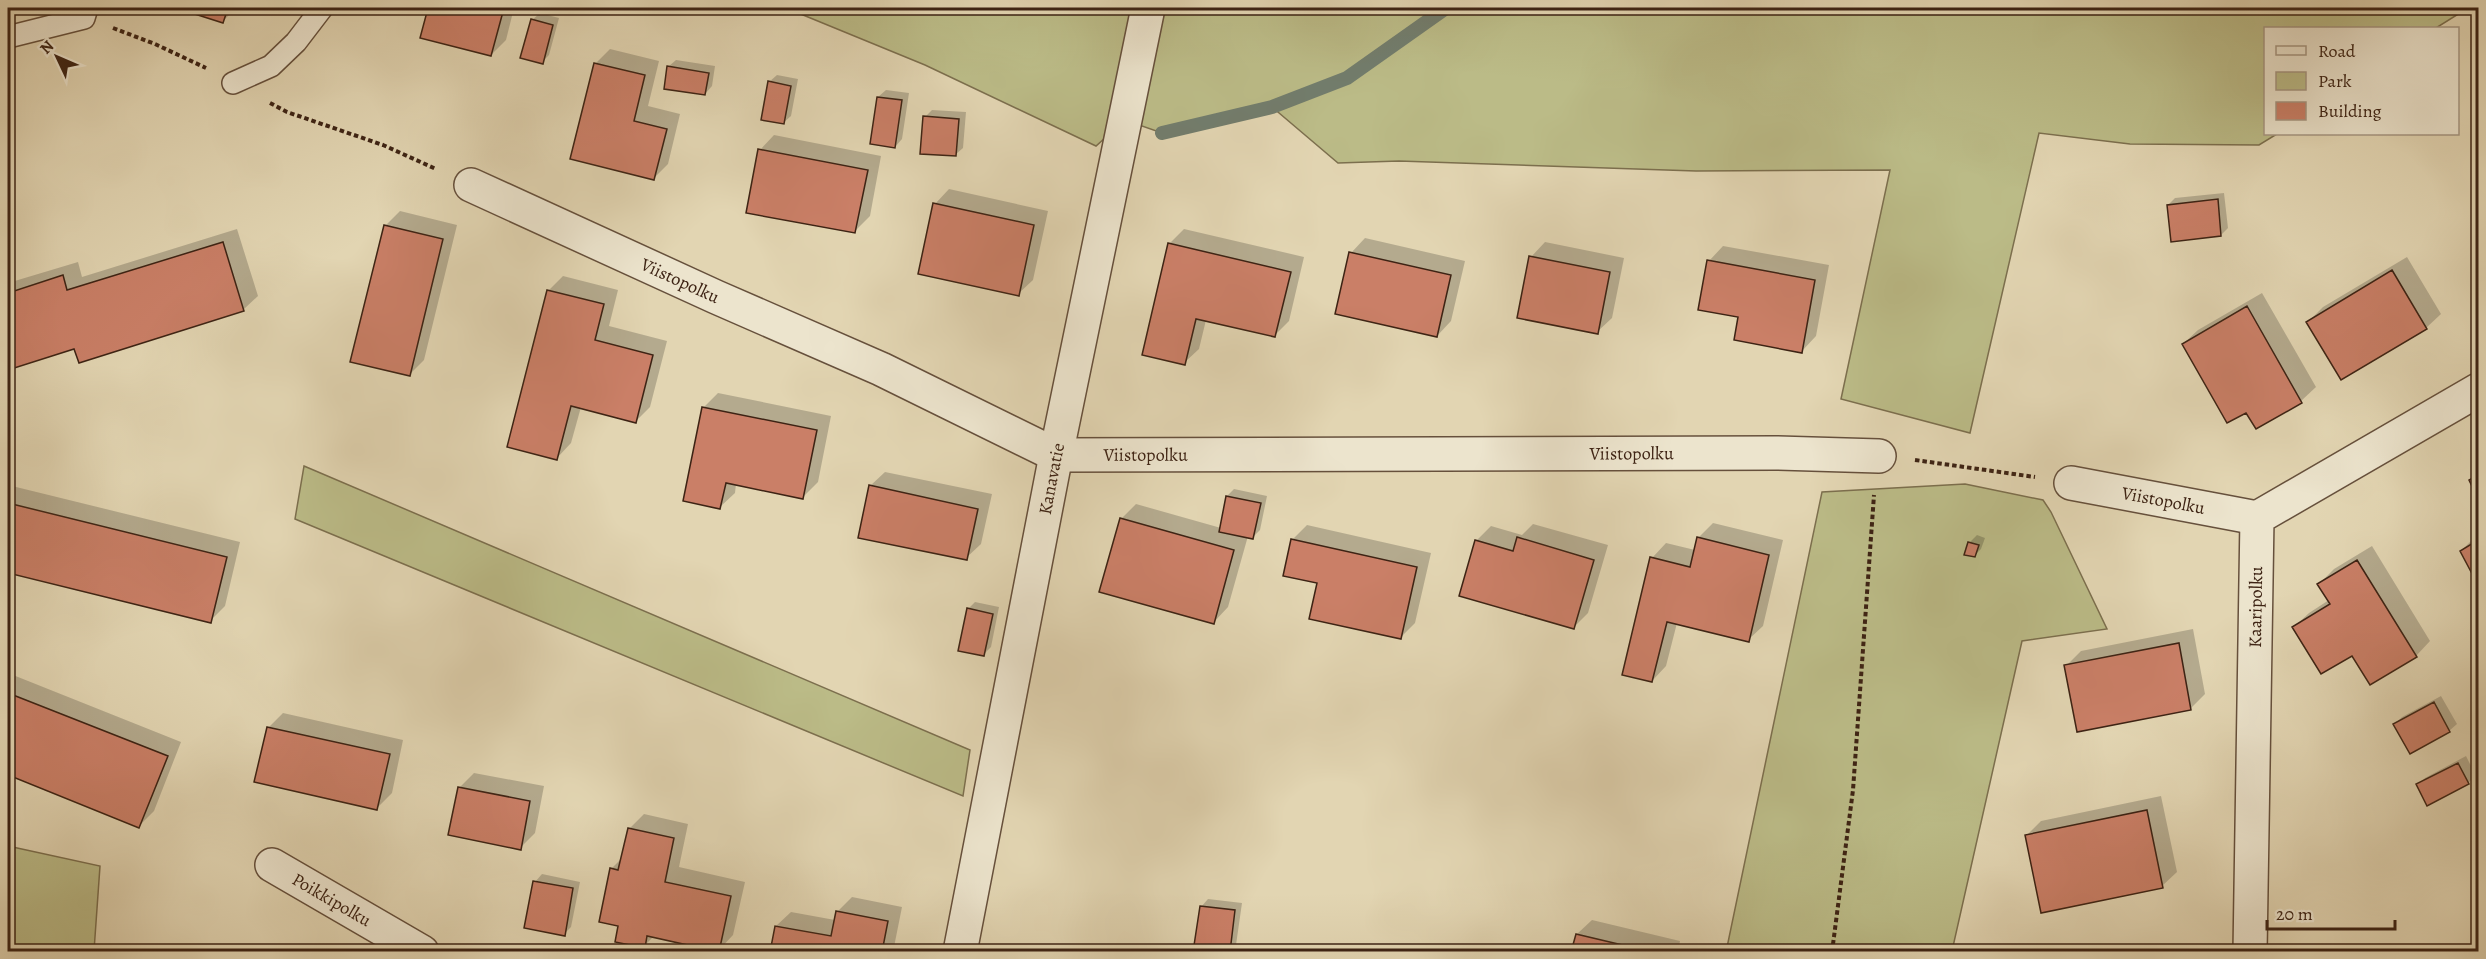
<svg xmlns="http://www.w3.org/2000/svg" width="2486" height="959" viewBox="0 0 2486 959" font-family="Alegreya,serif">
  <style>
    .green { fill: #bbbb87; stroke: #7c6f4e; stroke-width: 1.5 }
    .shadow { fill: #0003 }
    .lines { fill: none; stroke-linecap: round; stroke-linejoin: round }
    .stream { stroke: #727d6d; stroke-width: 14 }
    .building { fill: #ca7f67; stroke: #3d2314; stroke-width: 1.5 }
    .lane-casing { stroke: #66503c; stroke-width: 24 }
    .street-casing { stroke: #66503c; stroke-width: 36 }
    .path { stroke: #3d2314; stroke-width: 4; stroke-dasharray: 4.5 3; stroke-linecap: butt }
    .lane { stroke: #ece4cd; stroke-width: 21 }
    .street { stroke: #ece4cd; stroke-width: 33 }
    .labels { text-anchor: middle; stroke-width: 5; stroke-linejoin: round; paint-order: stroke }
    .street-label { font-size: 18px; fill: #3d2314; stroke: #ece4cd }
  </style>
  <rect width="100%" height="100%" fill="#e2d5b2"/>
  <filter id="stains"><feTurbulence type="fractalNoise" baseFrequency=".00333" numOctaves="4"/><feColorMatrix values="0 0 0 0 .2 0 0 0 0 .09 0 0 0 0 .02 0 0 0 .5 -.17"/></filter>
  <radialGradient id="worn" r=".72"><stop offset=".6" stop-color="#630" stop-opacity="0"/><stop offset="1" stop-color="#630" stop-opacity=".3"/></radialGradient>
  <path class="green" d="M786,8H2468L2436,28H2266V134H2277L2259,145L2130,144L2039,133L1970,433L1841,399L1890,170L1696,171L1399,161L1338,163L1272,107L1162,133L1125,120L1096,146L925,65Z
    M304,466L970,750L963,796L295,519Z
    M1965,484L2043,500L2051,512L2107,629L2022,641L1952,951L1726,952L1822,492Z
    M8,846L100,866L94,951H8Z"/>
  <path class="shadow" d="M181,8H236L223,21Z
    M430,8H514L506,40L491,55L422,37Z
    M540,13L559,18L549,55L542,62L532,20Z
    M610,49L659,61L648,106L680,114L668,164L653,179L595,64Z
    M676,60L715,66L712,86L705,94L668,67Z
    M777,75L798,79L791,116L783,123L769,82Z
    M886,90L909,93L902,139L895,147L878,97Z
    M932,110L966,112L963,148L955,155L925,117Z
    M774,135L881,156L870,216L855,231L760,150Z
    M949,189L1048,211L1033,280L1018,294L935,204Z
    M2224,193L2228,228L2221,235L2168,205L2175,198Z
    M400,211L457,225L424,360L409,375L385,226Z
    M237,229L258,296L243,310L75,347L8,368V283L78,262L82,277Z
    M1184,229L1304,257L1289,321L1274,336L1206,320L1199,349L1184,363L1169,244Z
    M1365,238L1465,261L1451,321L1437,336L1351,253Z
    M1545,242L1624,258L1612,318L1597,332L1531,257Z
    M1723,246L1829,265L1816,336L1802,351L1740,315L1709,261Z
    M2407,257L2441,314L2426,328L2308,322L2323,307Z
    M563,276L618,290L609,326L667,341L650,407L636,421L581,407L571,443L557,458L509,446L549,290Z
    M2262,293L2316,387L2301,401L2256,427L2247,411L2183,344L2198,330Z
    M718,393L831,416L818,482L803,497L736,484L735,493L720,507L703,408Z
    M885,472L992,494L981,544L966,558L870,486Z
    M8,485L240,542L225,606L210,621L8,571Z
    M1234,489L1267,496L1260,530L1253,537L1248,536L1228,607L1214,622L1121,519L1136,504L1221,528L1227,496Z
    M1713,523L1783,540L1763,626L1748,640L1677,623L1666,666L1652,681V558L1666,543L1695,550L1698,538Z
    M1533,524L1608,545L1588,613L1574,627L1476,541L1491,526L1522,535Z
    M1307,525L1431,553L1415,623L1400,638L1319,582L1292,540Z
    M2478,534V582L2461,551Z
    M1977,535L1985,538L1981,549L1974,556L1966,554L1970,542Z
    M2372,546L2430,641L2416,656L2294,627L2309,613L2329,600L2319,584L2334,569Z
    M975,602L999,607L991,647L984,654L968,609Z
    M2193,629L2205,694L2190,709L2066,666L2081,651Z
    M8,673L181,742L154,811L139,826L8,774Z
    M2441,696L2457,724L2449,731L2411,752L2395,724L2402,717Z
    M283,713L403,740L392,793L377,808L268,728Z
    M2466,756L2476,776L2468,783L2428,804L2418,785L2425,778Z
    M474,773L544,786L535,833L520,848L459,788Z
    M2161,796L2177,872L2162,886L2026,836L2041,821Z
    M644,814L688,824L679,867L745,882L733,935L719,950L654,936L644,946L620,925L600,921L612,868L623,857L629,829Z
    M542,874L580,882L571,927L564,934L535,882Z
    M852,897L902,907L893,952H772L776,926L791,912L835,920L837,912Z
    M1208,899L1242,903L1235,952H1195L1201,907Z
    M1592,920L1680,941L1678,952H1573L1577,934Z"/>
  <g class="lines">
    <path class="stream" d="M1162,133L1272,107L1347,78L1446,8"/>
  </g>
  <path class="building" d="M176,8H228L223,23Z
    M428,8H504L491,56L420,38Z
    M531,19L553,25L543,64L520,58Z
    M594,63L645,75L634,121L667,129L654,180L570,159Z
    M667,66L709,73L705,95L664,89Z
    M768,81L791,86L784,124L761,120Z
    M877,97L902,100L895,148L870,144Z
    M923,116L959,119L956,156L920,154Z
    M758,149L868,170L855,233L746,213Z
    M2218,199L2221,236L2171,242L2167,205Z
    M933,203L1034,225L1019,296L918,274Z
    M384,225L443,239L410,376L350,362Z
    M223,242L244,311L79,363L74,349L8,370V293L63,275L67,290Z
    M1168,243L1291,272L1275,337L1196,319L1185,365L1142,355Z
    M1349,252L1451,275L1437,337L1335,314Z
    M1529,256L1610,272L1598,334L1517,318Z
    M1707,260L1815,280L1802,353L1734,340L1738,317L1698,310Z
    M2392,270L2427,329L2341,380L2306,322Z
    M547,290L604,304L595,340L653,355L636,423L571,406L557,460L507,447Z
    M2247,306L2302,403L2256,429L2246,413L2227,423L2182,344Z
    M702,407L817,430L803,499L726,483L720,509L683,501Z
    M2478,475V499L2469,480Z
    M869,485L978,509L967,560L858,538Z
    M1226,496L1261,503L1253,539L1219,532Z
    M8,503L227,557L211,623L8,573Z
    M1120,518L1234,550L1214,624L1099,592Z
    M1517,537L1594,560L1574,629L1459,596L1475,540L1513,551Z
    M1697,537L1769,555L1749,642L1667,622L1652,682L1622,675L1650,557L1690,567Z
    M1291,539L1417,567L1401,639L1309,619L1317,583L1283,576Z
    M2478,540V585L2460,551Z
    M1968,542L1979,545L1975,557L1964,555Z
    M2357,560L2417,657L2370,685L2352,656L2321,674L2292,627L2330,604L2317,584Z
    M967,608L993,614L984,656L958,651Z
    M2179,643L2191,710L2077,732L2064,665Z
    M8,693L168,756L139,828L8,775Z
    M2434,702L2450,732L2410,754L2393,724Z
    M267,727L390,754L377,810L254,782Z
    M2458,763L2469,784L2427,806L2416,784Z
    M458,787L530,801L521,850L448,835Z
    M2147,810L2163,888L2041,913L2025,835Z
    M628,828L674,838L665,882L731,896L719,952L647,936L645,948L615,942L618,926L599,922L610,868L618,870Z
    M533,881L573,888L565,936L524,928Z
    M1200,906L1235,910L1230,952H1193Z
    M836,911L888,921L882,952H770L775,926L831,936Z
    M1576,934L1652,952H1571Z"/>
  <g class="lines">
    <g class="lane-casing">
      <path id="lane" d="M8,37L84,18L87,8
        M233,83L271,66L296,42L322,8"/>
    </g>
    <g class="street-casing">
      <g id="street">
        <path id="s1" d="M471,185L716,297L881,369L1056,455L1777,453L1879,456"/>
        <path id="s2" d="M2071,483L2257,518"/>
        <path id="s3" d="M272,865L422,952"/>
        <path id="s4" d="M960,952L1056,455L1148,8"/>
        <path id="s5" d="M2250,952L2257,518L2478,390"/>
      </g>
    </g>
    <path class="path" d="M113,28L155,44L206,68
      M270,103L287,112L383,145L436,169
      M1915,460L2035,477
      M1832,952L1853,790L1874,495"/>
    <use href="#lane" class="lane"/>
    <use href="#street" class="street"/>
  </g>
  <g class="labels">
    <g class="street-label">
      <text dy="6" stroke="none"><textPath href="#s1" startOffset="230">Viistopolku</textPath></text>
      <text dy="6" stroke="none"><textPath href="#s1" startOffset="1220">Viistopolku</textPath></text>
      <text dy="6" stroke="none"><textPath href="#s1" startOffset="734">Viistopolku</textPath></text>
      <text dy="6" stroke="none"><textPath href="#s4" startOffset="482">Kanavatie</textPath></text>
      <text dy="6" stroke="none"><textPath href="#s2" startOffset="94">Viistopolku</textPath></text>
      <text dy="6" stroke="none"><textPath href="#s5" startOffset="345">Kaaripolku</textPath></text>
      <text dy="6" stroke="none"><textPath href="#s3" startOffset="69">Poikkipolku</textPath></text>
    </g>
  </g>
  <rect width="2486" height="959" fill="none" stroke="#e2d5b2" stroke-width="30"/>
  <rect x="9" y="9" width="2468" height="941" fill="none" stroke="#3d2314" stroke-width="3"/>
  <rect x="15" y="15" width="2456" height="929" fill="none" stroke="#3d2314" stroke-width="1.5"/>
  <rect x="2264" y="27" width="195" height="108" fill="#ece4cd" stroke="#a69783" stroke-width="1.5"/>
  <rect x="2276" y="46" width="30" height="9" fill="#ece4cd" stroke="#a69783" stroke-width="1.5"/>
  <text x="2318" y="57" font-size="18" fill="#3d2314">Road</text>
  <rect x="2276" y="72" width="30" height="18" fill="#bbbb87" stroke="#a69783" stroke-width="1.5"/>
  <text x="2318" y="87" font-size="18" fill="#3d2314">Park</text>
  <rect x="2276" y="102" width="30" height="18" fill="#ca7f67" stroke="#a69783" stroke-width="1.5"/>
  <text x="2318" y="117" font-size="18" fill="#3d2314">Building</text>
  <g transform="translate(57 57) rotate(314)" stroke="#ece4cd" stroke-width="4.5" paint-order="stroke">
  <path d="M0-4.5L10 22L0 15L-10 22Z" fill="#3d2314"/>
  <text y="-9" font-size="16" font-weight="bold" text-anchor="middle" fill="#3d2314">N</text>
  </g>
  <path d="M2267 920v9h128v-9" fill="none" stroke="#3d2314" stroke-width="3"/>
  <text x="2276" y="920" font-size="18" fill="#3d2314" stroke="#ece4cd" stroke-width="4.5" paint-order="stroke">20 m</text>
  <rect width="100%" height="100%" filter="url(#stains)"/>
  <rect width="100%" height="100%" fill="url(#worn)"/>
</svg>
